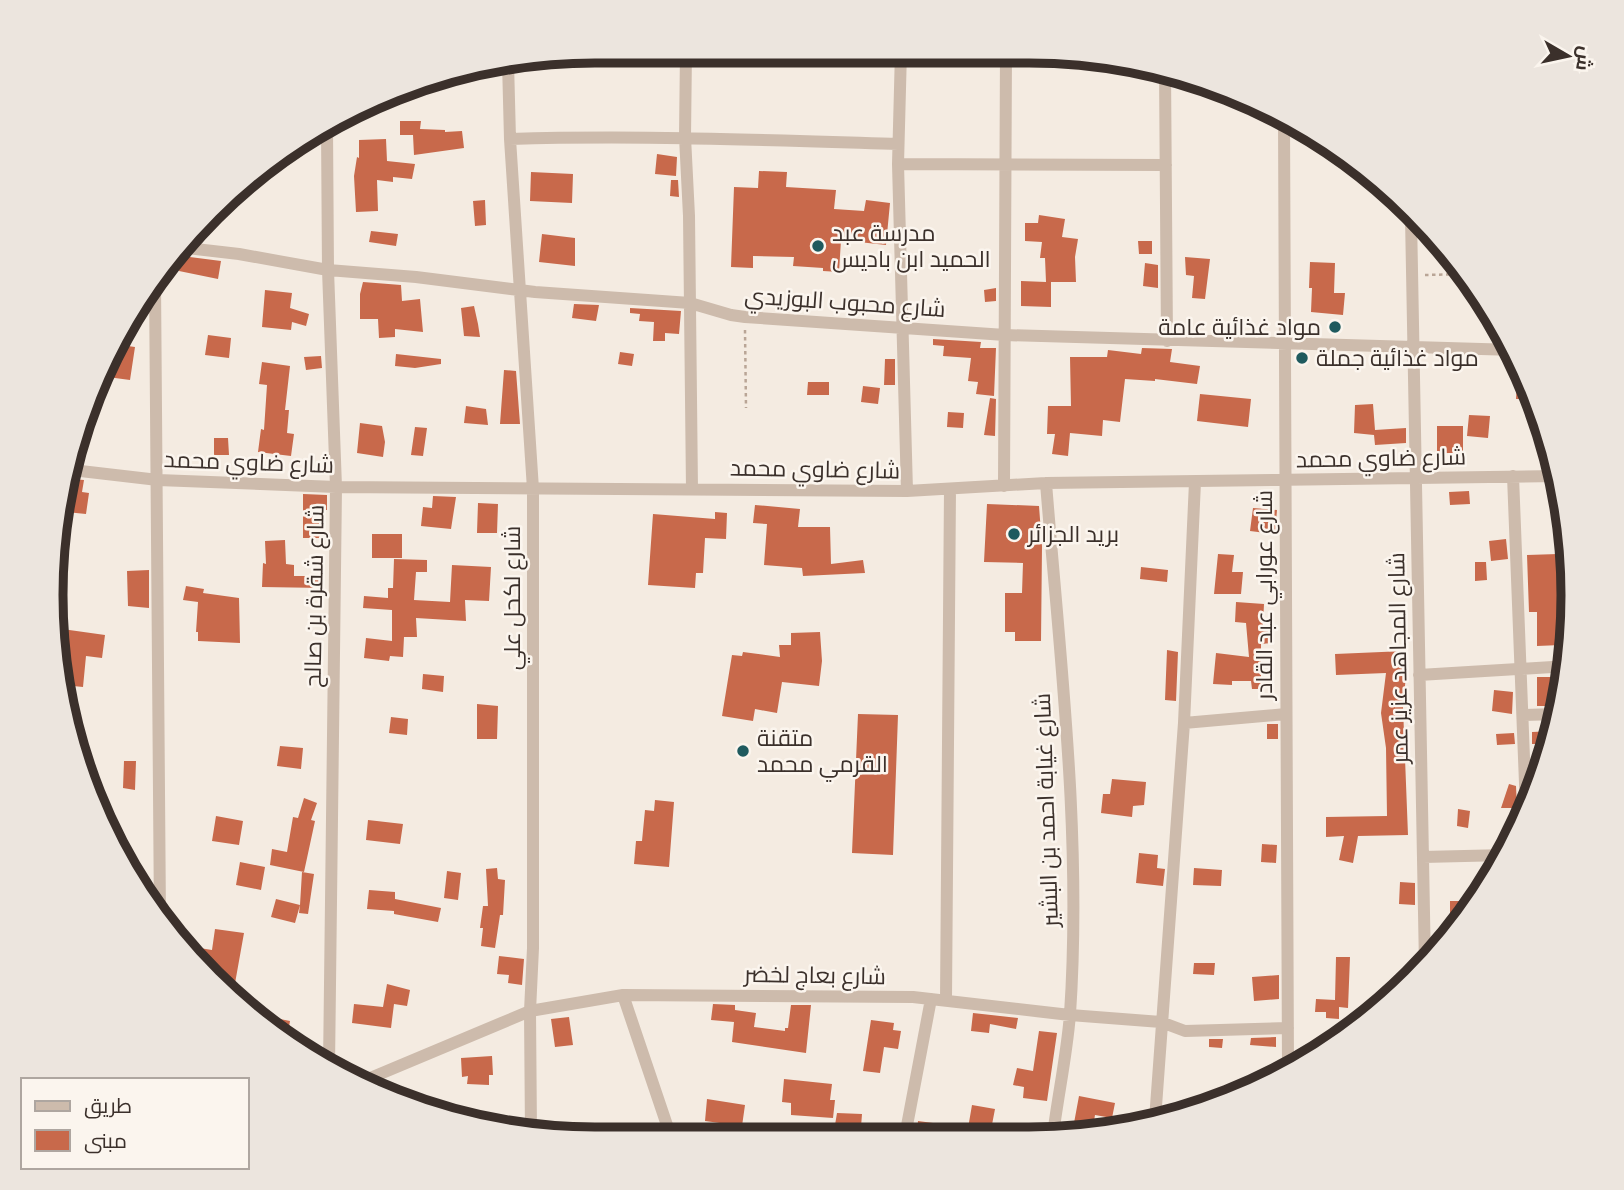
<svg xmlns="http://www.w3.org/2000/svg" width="1624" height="1190" viewBox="0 0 1624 1190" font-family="'Roboto Condensed',Cairo,sans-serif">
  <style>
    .building { fill: #c8694b }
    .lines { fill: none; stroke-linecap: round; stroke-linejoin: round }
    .path { stroke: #b9a596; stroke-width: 2.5; stroke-dasharray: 3.5 3.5; stroke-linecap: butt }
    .minor { stroke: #cdbbac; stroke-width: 12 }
    .poi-dot { fill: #1f5a5e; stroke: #fbf5ee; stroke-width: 2.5 }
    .labels { text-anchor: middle; stroke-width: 5; stroke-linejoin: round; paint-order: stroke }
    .poi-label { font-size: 23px; fill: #3b302b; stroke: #fbf5ee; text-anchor: start }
    .street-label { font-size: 23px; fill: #3b302b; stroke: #fbf5ee }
    .rim { fill: none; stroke: #3b302b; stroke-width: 9 }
  </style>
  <rect width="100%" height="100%" fill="#f4ebe1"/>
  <path class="building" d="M400,121H421L420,129L445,130V132L462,131L464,148L414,155L413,135H400Z
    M386,139L387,161L415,164L412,179L393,177V182L377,180L378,211L356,212L354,176L357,157L359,158V140Z
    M657,154L677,157L676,176L655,174Z
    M759,171L787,172L786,187L836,190L834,209L864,211L866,200L890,203L886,245L841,240L839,272L823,271V268L793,266L794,257L753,256V268L731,267L734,187L758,188Z
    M531,172L573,174L572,203L530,201Z
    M671,180H678L679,197L670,196Z
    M485,200L486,225L475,226L473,201Z
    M1039,215L1065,219L1062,237L1078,239L1075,257L1076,282H1051V307L1021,306V281L1046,282L1045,258H1040L1042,242L1025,241V223H1038Z
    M371,231L398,234L396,246L369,242Z
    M542,234L575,238V266L539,262Z
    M1138,241H1152V254H1139Z
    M182,256L221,261L218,279L179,271Z
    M1185,257L1210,259L1205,299L1192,298L1194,276L1186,275Z
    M1310,262L1335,263L1334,293H1345L1343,315L1311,312L1312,288H1309Z
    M1145,263L1158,265V288L1143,286Z
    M363,282L401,285L402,301L420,299L423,332L395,329V337L379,338L378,319H360V294Z
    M996,288V301L985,302L984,290Z
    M265,290L292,293L290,308L309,314L306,326L292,322L291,330L262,327Z
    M574,304L599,305L596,321L572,318Z
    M474,306L478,324L480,337L464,336L461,308Z
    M630,308L681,311L679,334L665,333V341H653L654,322L639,321L640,314L630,313Z
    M208,335L231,338L229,358L205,355Z
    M933,339L981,342L980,348H996L994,396L976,394L978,382L968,381L971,358L943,356L944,346L933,345Z
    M114,344L135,347L130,380L100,376L106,357L111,358Z
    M1142,348L1172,349L1170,362L1200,366L1197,384L1155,379V381L1125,379L1120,422L1103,420L1102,436L1070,433L1068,456L1052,454L1055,434H1047L1048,406H1071L1070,357H1107L1108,350L1141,354Z
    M620,352L634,354L632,366L618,364Z
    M396,354L441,359V364L415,368L395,366Z
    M321,356L322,368L306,370L304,357Z
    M885,359H895V385H884Z
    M262,362L290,366L285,410H289L287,433L294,434L291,456L258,452L261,429L264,430L267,385L259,384Z
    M504,370L516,371L520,424H500Z
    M808,382H829V395H807Z
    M1517,382L1528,383L1534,399H1516Z
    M863,386L880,388L878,404L861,402Z
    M1200,394L1251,399L1248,427L1197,421Z
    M990,398L996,399L995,436L984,435Z
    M1373,404L1375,430L1406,428V443L1375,445L1374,435L1354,433L1355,405Z
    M466,406L486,409L488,425L464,423Z
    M948,412L964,413L963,428L947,427Z
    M1469,415L1490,416L1488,438L1467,436Z
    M360,423L382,426L385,442L383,457L357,453Z
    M1437,426H1463V453H1437Z
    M415,427L427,428L423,456L411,455Z
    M214,438H228L229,455H214Z
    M71,479L84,480L82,492L89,493L86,514L66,512Z
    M1469,491L1470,504L1450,505L1449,492Z
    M303,494L327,495V510H322L320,538H303Z
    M433,496L456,497L451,529L421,526L423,507L432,508Z
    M478,503L498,504L497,533H477Z
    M987,504L1039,506L1042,546L1041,641H1015V632H1005V593H1022L1023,563L984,562Z
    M755,505L800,509L798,527H830L831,564L863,560L865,573L803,576L802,568L764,565L767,524L753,523Z
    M1253,508L1277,510L1275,534L1250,531Z
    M715,512L727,513L726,539L705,538L703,573H696L695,588L648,585L653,514L715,519Z
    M372,534H402V558H372Z
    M1506,539L1508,559L1491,561L1489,541Z
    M285,540L286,564L294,565V576H324V588L262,587L263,563L266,564L265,541Z
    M1218,554L1234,555L1232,572H1243L1241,594H1214Z
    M1558,554L1561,645L1537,646V612H1529L1527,555Z
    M394,559L427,560V572H416L414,600L450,602L452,565L491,567L489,601L465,600L466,621L416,618L417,637H404L403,657L390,656L389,661L364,658L366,638L392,641V610L363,608L364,596L388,598V588H393Z
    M1475,562H1486L1487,580L1475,581Z
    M1141,567L1168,570L1167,582L1140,579Z
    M149,570V608L128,606L127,571Z
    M186,586L204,589L203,593L239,598L240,643L198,641V632H196L198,602L183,600Z
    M1236,602L1264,604L1263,625H1270L1271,643L1261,644V689H1252L1251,681H1232V685L1213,684L1216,653L1249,657L1246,623L1235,622Z
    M55,628L105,635L102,658L86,656L83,687L73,686L69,716L55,666Z
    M820,632L822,661L819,686L782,682L777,713L755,709L753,721L722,716L732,655L742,656L743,652L780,657L779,645H791V633Z
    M1167,650L1178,652L1176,701L1165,700Z
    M1405,651L1406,675L1403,707L1408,835L1358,836L1353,863L1339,860L1344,836L1326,837V817L1387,816L1386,748L1381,713L1386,673L1336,675L1335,654Z
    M423,674L444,676L443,692L422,689Z
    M1537,677H1566L1559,706H1537Z
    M1494,690L1513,692L1512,714L1492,711Z
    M477,704L498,706L497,739H477Z
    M858,714L898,715L893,855L852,853Z
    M391,717L408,719L407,735L389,733Z
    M1267,724H1278V739H1267Z
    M1554,731L1544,770L1541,777H1539L1538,744H1532V732Z
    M1514,733L1515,744L1497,745L1496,734Z
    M280,746L303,748L301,769L277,766Z
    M124,761H136L135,790L123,788Z
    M1112,779L1146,782L1144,805L1133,806L1132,817L1101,813L1103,794H1110Z
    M1509,784L1516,786L1517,808H1501Z
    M304,798L317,803L311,820L315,821L304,872L270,865L272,849L287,852L293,817L298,818Z
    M655,800L674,802L669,867L634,864L636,841H642L645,810L654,811Z
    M1458,809L1470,811L1468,828L1457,826Z
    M216,816L243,821L239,845L212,841Z
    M368,820L403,824L400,844L366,840Z
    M1262,844L1277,845L1276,863L1261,862Z
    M1139,853L1158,855L1157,868L1165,869L1163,886L1136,883Z
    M240,862L265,867L261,890L236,885Z
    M497,868L498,879L505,880L503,915H500L495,948L481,946L483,928H480L483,906H488L486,869Z
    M1194,868L1222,870L1221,886L1193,885Z
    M447,871L461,873L458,900L444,898Z
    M302,872L314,874L308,914L299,913L300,905L295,923L271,917L276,899L300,905Z
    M1400,882L1415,883V905L1399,904Z
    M369,890L395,892V899L441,908L438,922L394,914V911L367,909Z
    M1450,901H1476L1466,915L1450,916Z
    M215,929L244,933L232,1000L181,945L212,950Z
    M499,956L524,959L522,985L508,983L509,975L497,974Z
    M1336,957H1350L1348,1008L1339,1007V1019L1326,1018V1012H1315L1316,999L1335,1000Z
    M1194,963H1215L1214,975L1193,974Z
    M1279,975V999L1254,1001L1252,977Z
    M387,984L410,990L407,1006L394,1004L391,1028L352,1023L354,1004L383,1007Z
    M713,1004L735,1005V1010L756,1013L754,1027L785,1031V1028H788L791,1005H811L806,1053L732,1042L734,1022L711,1020Z
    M250,1013L290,1021L287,1038Z
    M973,1013L1018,1018L1016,1029L990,1024L989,1033L971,1031Z
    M569,1017L573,1045L555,1047L551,1019Z
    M871,1020L894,1023L893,1030L901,1031L898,1049L884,1047L880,1073L863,1071Z
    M1039,1031L1057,1033L1047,1101L1023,1098L1024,1087L1013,1085L1017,1068L1033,1071Z
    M1276,1037V1047L1250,1045L1251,1038Z
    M1209,1039H1223L1222,1048L1209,1047Z
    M492,1056L493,1075H489V1085L467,1084L468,1076L462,1077L461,1058Z
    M784,1079L832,1084L830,1100H835L833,1118L791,1115V1103L782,1102Z
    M1079,1096L1115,1103L1112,1118L1095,1115L1093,1127L1074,1123Z
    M707,1099L745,1105L742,1126L705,1121Z
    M972,1105L995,1109L990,1135L967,1134Z
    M837,1113L862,1114L861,1127L835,1125Z
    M918,1121L933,1123L932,1136H917Z"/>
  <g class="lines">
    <path class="path" d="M1425,275L1467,274
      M745,330L746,408"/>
    <path class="minor" d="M686,51L685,137L689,216L692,489
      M901,51L898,164L907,491
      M508,62L510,139L533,489V948L530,1011L531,1133
      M1165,69L1167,341
      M1284,121L1288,1069
      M327,127L328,270L336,487L329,1067
      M510,139C640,135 769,140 898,144
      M898,164L1166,165
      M1411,217L1425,966
      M178,247L239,254L328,270L416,277L535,292L690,303L731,315L745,317L1005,335L1515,350
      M155,282L160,920
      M72,470L158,480L336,487L907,491L1046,483L1558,476
      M1513,476L1526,809
      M1046,483C1060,659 1082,837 1070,1014C1067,1054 1058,1095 1053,1135
      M1004,486L1006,51
      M1419,675L1569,666
      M1523,715L1557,714
      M1184,723L1286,714
      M1423,857L1506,855
      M623,995L671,1137
      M946,1000L950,489
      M356,1084L530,1011L623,995L913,997L1070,1015L1161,1022L1185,1031L1288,1028
      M1155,1120L1184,723L1195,482
      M905,1136L931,999"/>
  </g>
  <g class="poi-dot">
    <circle cx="818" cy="246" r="7"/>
    <circle cx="1335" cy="327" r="7"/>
    <circle cx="1302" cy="358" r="7"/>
    <circle cx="1014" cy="534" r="7"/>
    <circle cx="743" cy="751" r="7"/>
  </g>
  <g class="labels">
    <g class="poi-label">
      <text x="832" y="241">مدرسة عبد<tspan x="832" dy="26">الحميد ابن باديس</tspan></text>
      <text x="1321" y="335" text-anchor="end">مواد غذائية عامة</text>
      <text x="1316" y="366">مواد غذائية جملة</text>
      <text x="1028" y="542">بريد الجزائر</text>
      <text x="757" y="746">متقنة<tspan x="757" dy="26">القرمي محمد</tspan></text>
    </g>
    <g class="street-label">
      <text transform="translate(845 302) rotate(4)" y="8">شارع محبوب البوزيدي</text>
      <text transform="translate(1381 458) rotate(-1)" y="8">شارع ضاوي محمد</text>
      <text transform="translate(249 462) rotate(2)" y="8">شارع ضاوي محمد</text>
      <text transform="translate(815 469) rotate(1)" y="8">شارع ضاوي محمد</text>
      <text transform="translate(1264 595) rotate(-90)" y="8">شارع عورابي عبد القادر</text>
      <text transform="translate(314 596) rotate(-89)" y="8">شارع شقرة بن صالح</text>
      <text transform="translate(512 598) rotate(-90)" y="8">شارع لكحل علي</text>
      <text transform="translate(1398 658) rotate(-91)" y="8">شارع المجاهد عزيز عمر</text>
      <text transform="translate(1046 810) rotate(-92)" y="8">شارع غيابة احمد بن البشير</text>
      <text transform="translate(815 975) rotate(1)" y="8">شارع بعاج لخضر</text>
    </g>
  </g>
  <path d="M0 0H1624V1190H0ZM595 63H1029A532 532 0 0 1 1561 595V595A532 532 0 0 1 1029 1127H595A532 532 0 0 1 63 595V595A532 532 0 0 1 595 63Z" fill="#ece5de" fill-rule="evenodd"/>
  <path class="rim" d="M595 63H1029A532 532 0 0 1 1561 595V595A532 532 0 0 1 1029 1127H595A532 532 0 0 1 63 595V595A532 532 0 0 1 595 63Z"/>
  <rect x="21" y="1078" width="228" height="91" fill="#fbf5ee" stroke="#aea6a0" stroke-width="2"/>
  <rect x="35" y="1101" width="35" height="10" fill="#cdbbac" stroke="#aea6a0" stroke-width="2"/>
  <text x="84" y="1113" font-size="21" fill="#3b302b">طريق</text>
  <rect x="35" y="1130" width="35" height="21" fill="#c8694b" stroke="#aea6a0" stroke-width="2"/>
  <text x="84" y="1148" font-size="21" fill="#3b302b">مبنى</text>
  <g transform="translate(1568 56) rotate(99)" stroke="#fbf5ee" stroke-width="5" paint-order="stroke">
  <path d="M0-5L12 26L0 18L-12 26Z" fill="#3b302b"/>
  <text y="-10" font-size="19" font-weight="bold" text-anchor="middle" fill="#3b302b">ش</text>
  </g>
</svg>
